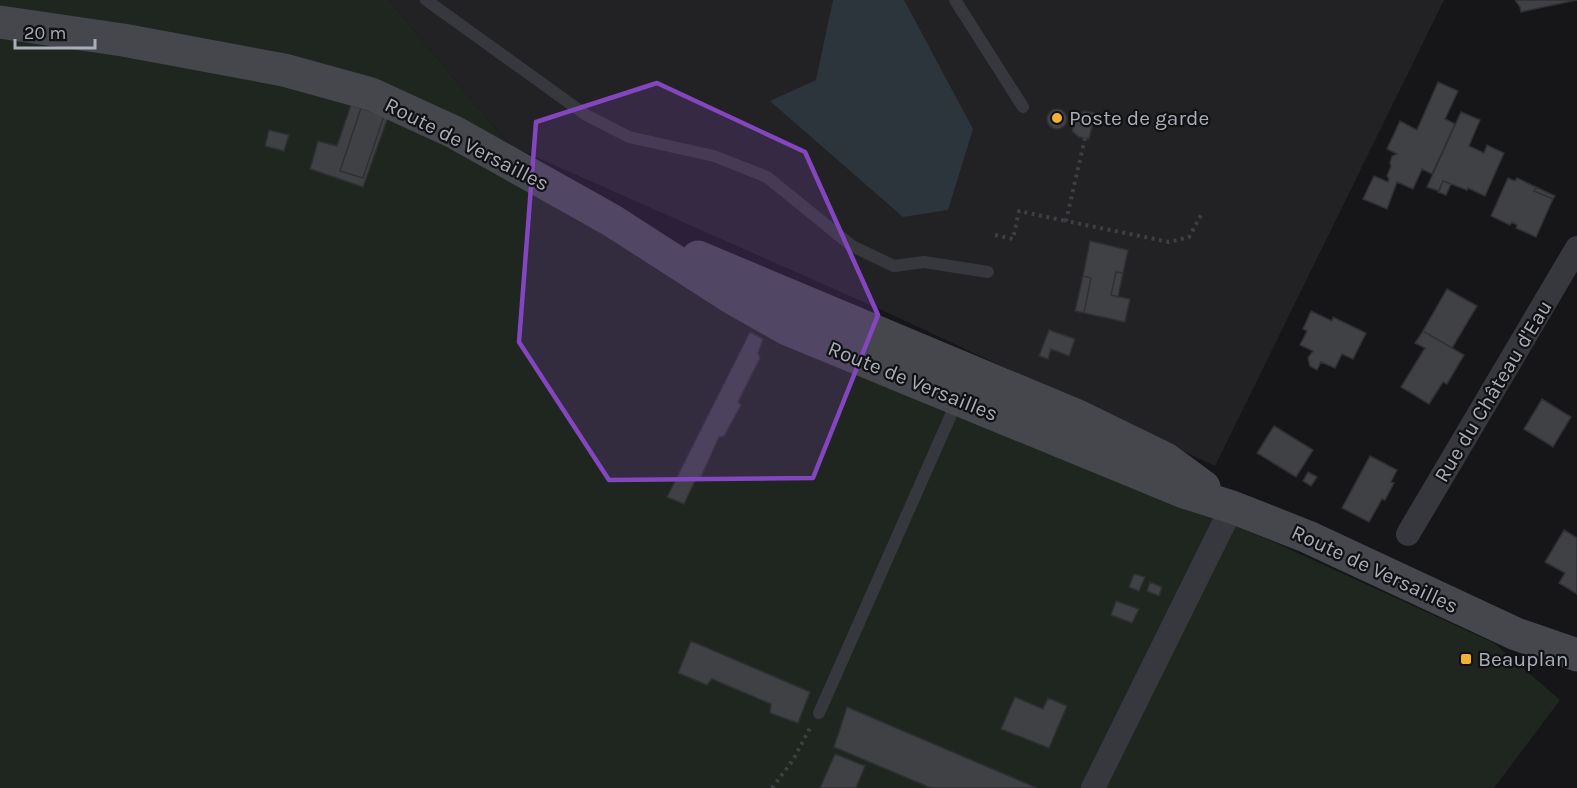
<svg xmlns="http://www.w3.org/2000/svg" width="1577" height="788" viewBox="0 0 1577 788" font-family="Karla,sans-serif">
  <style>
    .built { fill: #222225 }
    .green { fill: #1e261f }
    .water { fill: #2c353c }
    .building { fill: #404145; stroke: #303034; stroke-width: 1.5 }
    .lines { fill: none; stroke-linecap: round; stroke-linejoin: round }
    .path { stroke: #3d3f44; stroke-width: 4; stroke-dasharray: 3 4.5; stroke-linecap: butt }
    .lane { stroke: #37383d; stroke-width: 12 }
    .street { stroke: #37383d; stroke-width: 24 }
    .secondary { stroke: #45474d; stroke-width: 33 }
    .marked { fill: #8446be; fill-opacity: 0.2; stroke: #8446be; stroke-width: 4.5; stroke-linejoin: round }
    .poi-dot { fill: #f2b134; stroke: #111113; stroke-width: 2 }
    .labels { text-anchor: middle; stroke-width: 4.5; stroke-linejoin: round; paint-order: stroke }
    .poi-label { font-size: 21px; fill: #a8adb8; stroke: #111113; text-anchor: start }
    .street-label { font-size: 21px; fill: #a8adb8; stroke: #111113 }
  </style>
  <rect width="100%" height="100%" fill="#161618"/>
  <path class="built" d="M389,0H1444L1215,466L886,312L509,145Z"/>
  <path class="green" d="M0,0H389L509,145L553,203L1060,452L1276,543L1494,643L1560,700L1494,788H0Z"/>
  <path class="water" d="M833,0H904L973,129L948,210L903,217L770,101L816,80Z"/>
  <path class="building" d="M1515,0H1577L1521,12L1520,7Z
    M1438,82L1458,91L1445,119L1455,124L1432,174L1422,169L1413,189L1397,182L1387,209L1363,199L1374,176L1388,182L1389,179L1387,176L1391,166L1390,163L1392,156L1397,154L1387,149L1400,121L1417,130Z
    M351,105L361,108L340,171L363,178L384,116L388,117L363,187L310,169L318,141L337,146Z
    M361,108L384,116L363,178L340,171Z
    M1047 119a10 10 0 1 1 20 0a10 10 0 1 1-20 0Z
    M1085,111L1095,113L1089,139L1079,137L1072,131L1077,113Z
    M1461,112L1480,120L1469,146L1484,153L1487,145L1504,153L1485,196L1468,188L1467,190L1443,181L1439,191L1427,187Z
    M269,130L289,135L284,151L265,146Z
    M1508,178L1515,181L1517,178L1536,187L1534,191L1553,199L1536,237L1516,228L1517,225L1512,222L1510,225L1491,216Z
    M1443,181L1451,184L1446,195L1438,192Z
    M1536,187L1555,196L1553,199L1534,191Z
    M1090,241L1128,250L1123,273L1116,272L1111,295L1130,299L1125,322L1084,313L1091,278L1083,276Z
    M1116,272L1123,273L1118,297L1111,295Z
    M1083,276L1091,278L1084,313L1075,311Z
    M1447,289L1477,306L1452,348L1423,331Z
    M1311,311L1332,321L1333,317L1366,333L1353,359L1342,354L1335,368L1321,362L1317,370L1310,366L1308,358L1313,351L1300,345L1307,331L1303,329Z
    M1049,330L1075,339L1069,356L1051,349L1048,359L1039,356Z
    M1423,331L1464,355L1447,384L1443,382L1429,404L1401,387L1425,348L1415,343Z
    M750,332L763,339L758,353L760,358L738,402L741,405L724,436L719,437L699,481L696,479L684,504L667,497Z
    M1542,399L1571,417L1553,447L1524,429Z
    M1274,426L1313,450L1296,477L1257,453Z
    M1370,456L1397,470L1391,482L1394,483L1385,500L1382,499L1369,522L1342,508Z
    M1308,472L1317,477L1311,486L1303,481Z
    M1564,530L1577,538V594L1559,583L1565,573L1545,562Z
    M1134,574L1145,577L1139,591L1129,587Z
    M1150,582L1162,587L1159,596L1147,591Z
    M1116,601L1139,609L1132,623L1111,615Z
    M691,641L810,692L798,723L770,713L771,704L712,679L707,685L678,673Z
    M1015,697L1043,709L1048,698L1067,706L1049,748L1001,729Z
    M847,707L1037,788H931L834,747Z
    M835,754L865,766L856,788H820Z"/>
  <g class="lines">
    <path class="path" d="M1085,138L1066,221L1169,242L1189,237L1201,215
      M995,235L1013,239L1019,211L1066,221
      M772,788L793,760L810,728"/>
    <path class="lane" d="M426,0L586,115L629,137L714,156L767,177L852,246L894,266L924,262L988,272
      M955,0L1023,107
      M819,713L958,399"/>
    <path class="street" d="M1408,534L1577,248
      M1093,788L1232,507"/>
    <path class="secondary" d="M0,22L123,40L284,70L371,94L454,132L611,220L734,299L787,329L1184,492L1232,507L1308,537L1516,634L1577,655
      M698,257L1080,417L1166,459L1204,487"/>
  </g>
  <path class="marked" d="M657,83L805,152L878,315L813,478L609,480L519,342L536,122Z"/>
  <g class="poi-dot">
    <circle cx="1057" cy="118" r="6"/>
    <rect x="1460" y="653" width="12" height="12" rx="3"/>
  </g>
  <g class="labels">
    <g class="poi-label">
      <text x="1069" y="125">Poste de garde</text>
      <text x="1478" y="666">Beauplan</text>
    </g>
    <g class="street-label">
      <text transform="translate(467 144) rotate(27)" y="7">Route de Versailles</text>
      <text transform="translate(913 381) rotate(22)" y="7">Route de Versailles</text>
      <text transform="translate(1493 391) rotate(-59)" y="7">Rue du Château d'Eau</text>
      <text transform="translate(1375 569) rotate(25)" y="7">Route de Versailles</text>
    </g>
  </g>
  <path d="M15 39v9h80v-9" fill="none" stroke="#a8adb8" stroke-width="3"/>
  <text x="24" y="39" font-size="18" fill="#a8adb8" stroke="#111113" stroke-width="4.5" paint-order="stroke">20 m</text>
</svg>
